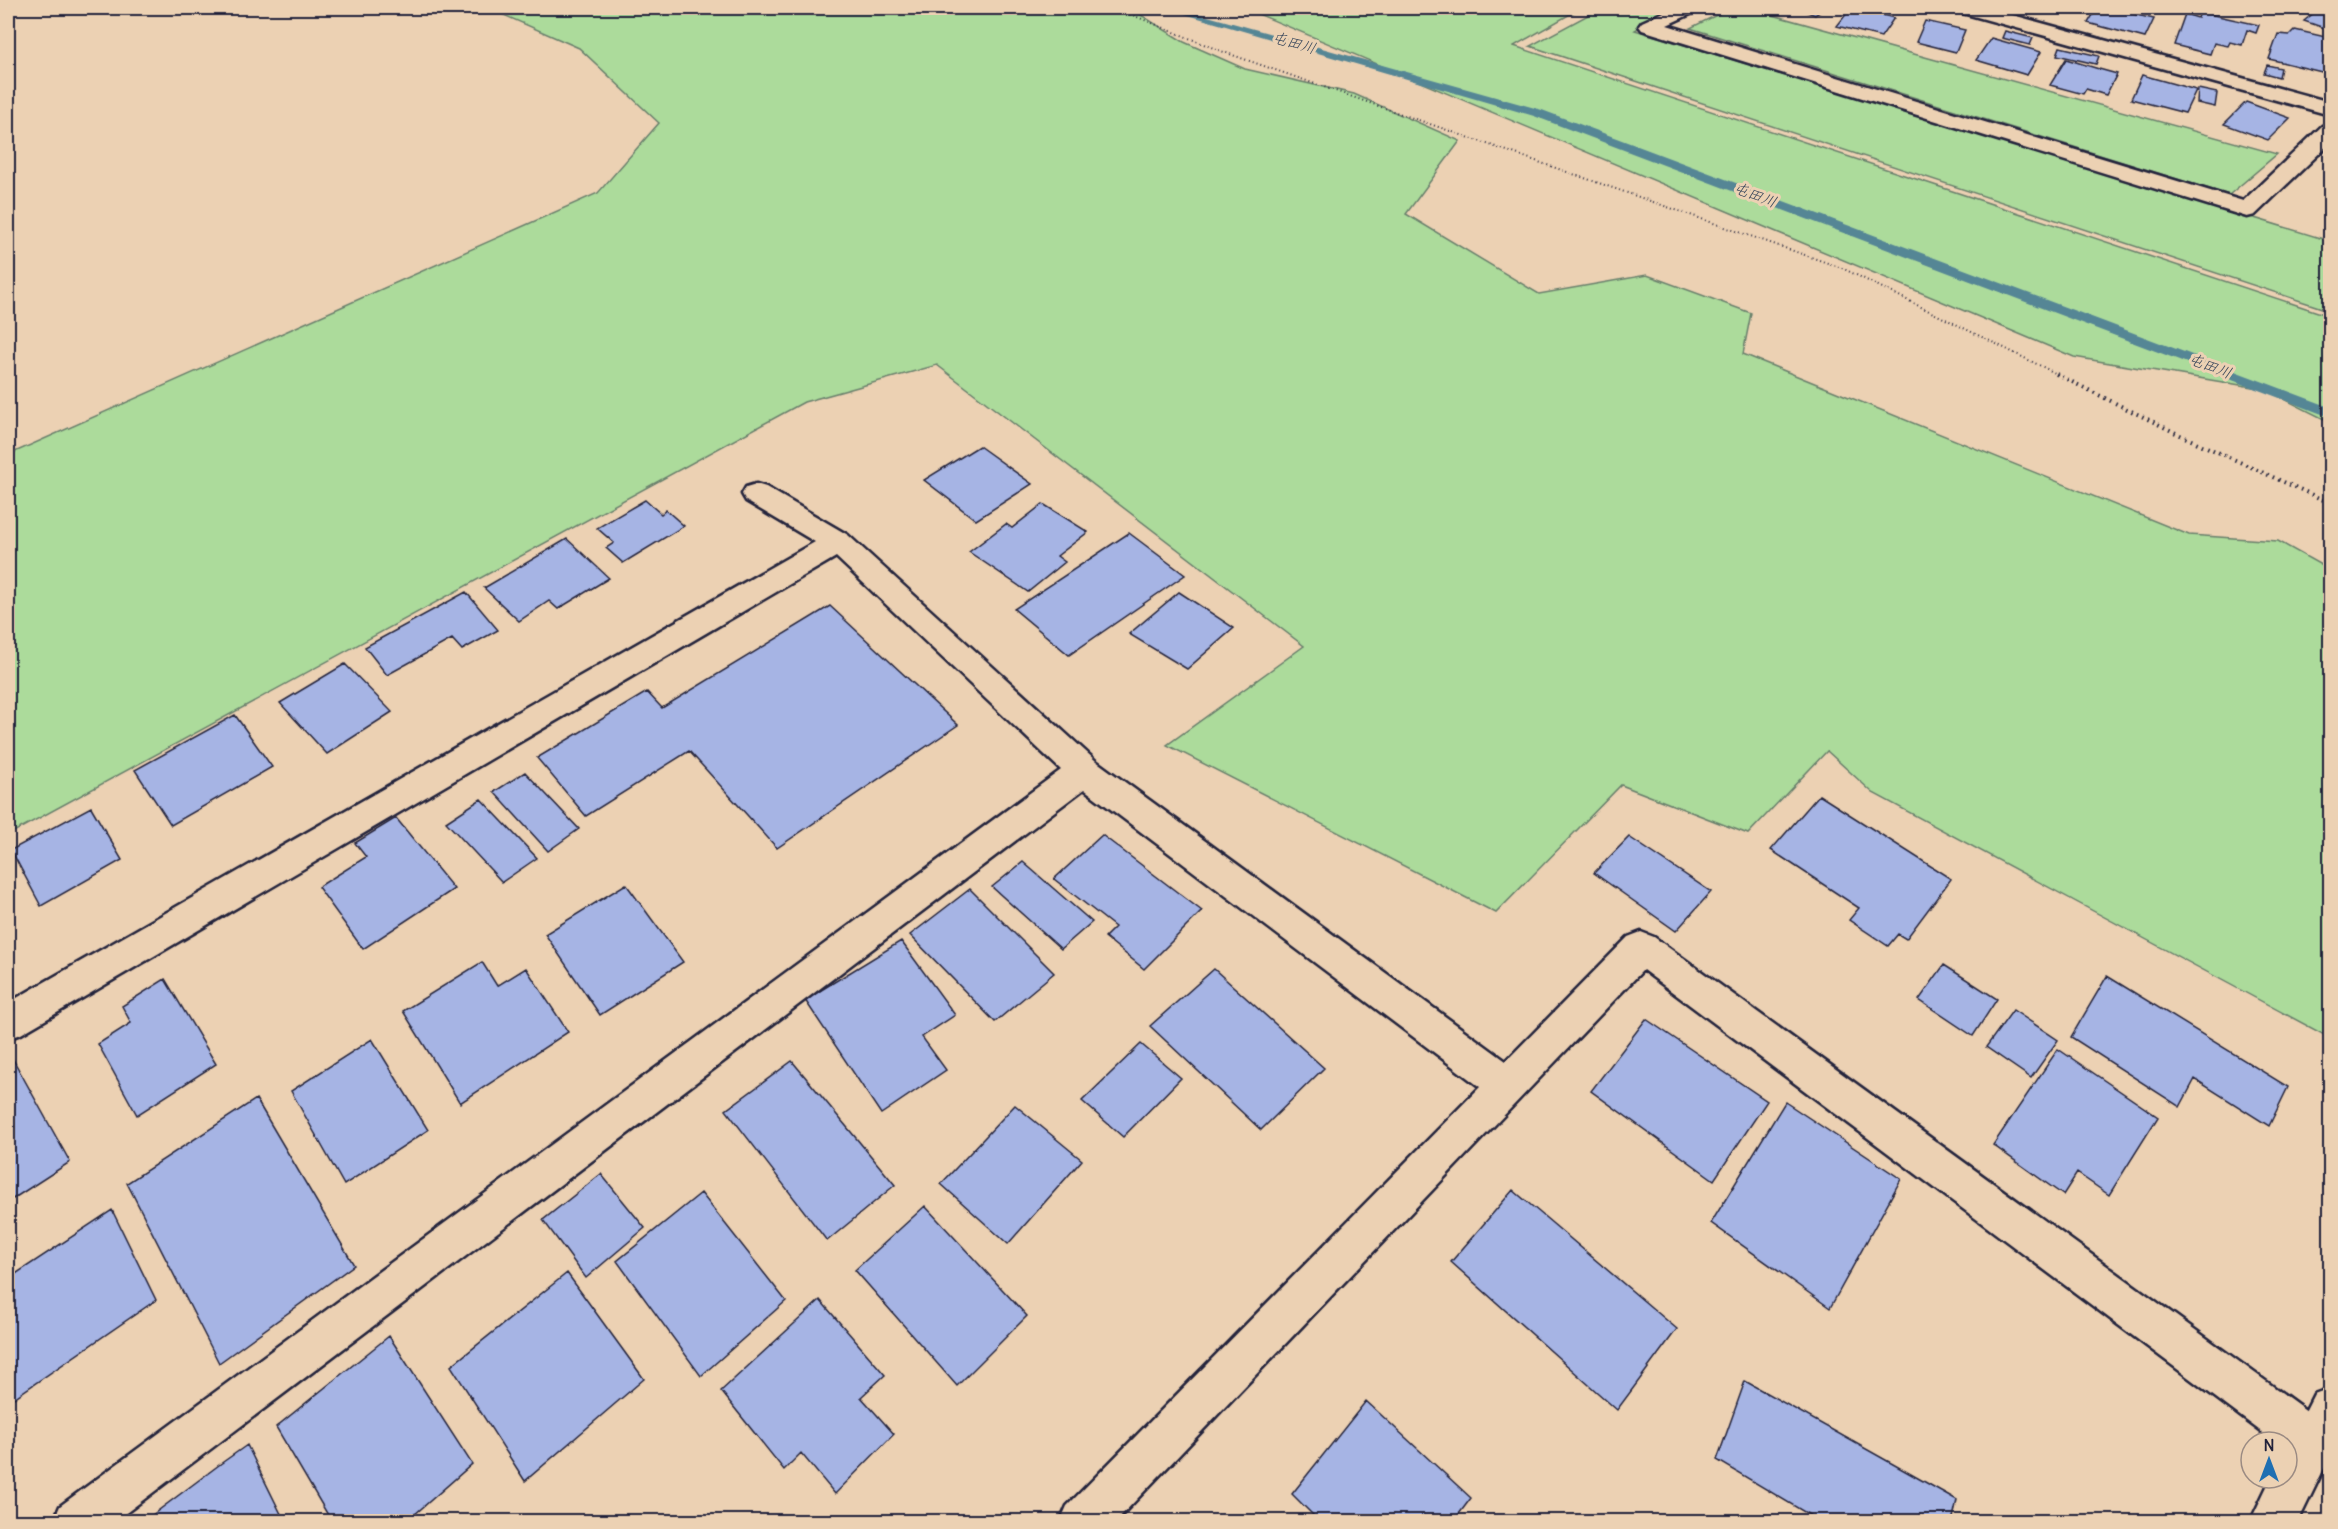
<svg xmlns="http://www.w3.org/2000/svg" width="2338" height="1529" viewBox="0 0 2338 1529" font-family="Delius,'Klee One',sans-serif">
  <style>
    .green { fill: #acdb9b; stroke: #677e6b; stroke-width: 1.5 }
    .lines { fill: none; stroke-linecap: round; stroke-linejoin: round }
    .stream { fill: #558695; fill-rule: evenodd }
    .building { fill: #a6b4e4; stroke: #22223b; stroke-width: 1.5 }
    .minor-casing { stroke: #22223b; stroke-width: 5 }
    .tertiary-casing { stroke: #22223b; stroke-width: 5 }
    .path-far1 { stroke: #22223b; stroke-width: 2; stroke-dasharray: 1 3; stroke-linecap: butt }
    .path { stroke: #22223b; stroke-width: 4; stroke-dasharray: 1.5 4.5; stroke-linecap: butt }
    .minor { fill: #ecd1b3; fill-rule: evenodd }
    .tertiary { fill: #ecd1b3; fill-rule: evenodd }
    .labels { text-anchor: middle; stroke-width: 6; stroke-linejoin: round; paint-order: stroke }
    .far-water-label { font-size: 15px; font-style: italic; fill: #334359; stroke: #ecd1b3 }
  </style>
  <rect width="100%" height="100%" fill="#ecd1b3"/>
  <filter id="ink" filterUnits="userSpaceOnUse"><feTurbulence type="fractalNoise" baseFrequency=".0167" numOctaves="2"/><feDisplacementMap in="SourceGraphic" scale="12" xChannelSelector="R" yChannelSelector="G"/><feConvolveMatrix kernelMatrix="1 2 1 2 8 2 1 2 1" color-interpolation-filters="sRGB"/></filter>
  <g filter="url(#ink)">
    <path class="green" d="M488,8H1130L1184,42L1245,69L1354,94L1460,141L1406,214L1539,294L1647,275L1751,313L1743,354L2189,535L2278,541L2330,570V1038L1873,793L1827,751L1748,834L1621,785L1496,913L1167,745L1304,646L937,365L804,402L8,835V455L598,193L659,123L579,48Z
      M1244,8H1581L1514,46L2330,316V422L2264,389L2074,357Z
      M1601,8H1673L1635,30L2330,241V295L2322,308L1530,46Z
      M1731,8H1747L2277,154L2229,195L1690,28Z"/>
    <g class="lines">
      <path class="stream" d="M1164,8H1179L1542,110L2330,407V417L1534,116Z"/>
    </g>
    <path class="building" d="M1797,8H1826L1815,15Z
      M1851,8H1879L1875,13L1894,18L1881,37L1837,26Z
      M2097,8H2107L2154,19L2145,38L2088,23Z
      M2320,8H2330V30L2304,21Z
      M2200,12L2259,25L2256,33L2247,30L2242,45L2230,42L2228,46L2214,43L2210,54L2174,45L2185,14L2198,18Z
      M1925,21L1965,30L1956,52L1916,42Z
      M2295,30L2330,38V74L2269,59L2278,34L2290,35Z
      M2005,31L2033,38L2030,45L2002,38Z
      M1991,38L2041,52L2027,75L1976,60Z
      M2060,47L2099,56L2096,64L2057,55Z
      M2066,59L2099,69L2117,74L2106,95L2086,89L2083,94L2050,85Z
      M2267,65L2281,68L2279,77L2264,73Z
      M2142,75L2196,90L2185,113L2131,99Z
      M2198,89L2217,93L2215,107L2197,103Z
      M2246,102L2290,118L2268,140L2224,124Z
      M979,446L1032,484L976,520L924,480Z
      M645,500L661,514L666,510L684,526L623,563L606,548L614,543L597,528Z
      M1043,504L1088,532L1057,556L1065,562L1028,592L969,552L1006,524L1012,528Z
      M1129,533L1185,575L1069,655L1014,609Z
      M567,539L609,578L558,609L549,601L519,621L484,588Z
      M466,592L498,630L462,650L452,639L387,675L365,647Z
      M1179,592L1234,628L1187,669L1129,634Z
      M830,606L958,725L777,848L689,751L586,816L537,758L647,692L662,708Z
      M345,664L392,712L327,754L280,703Z
      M235,715L272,767L171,825L135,770Z
      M525,772L579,829L548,851L494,792Z
      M1819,795L1951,879L1906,939L1898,934L1888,946L1849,920L1859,908L1771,850Z
      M481,799L537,858L502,882L446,822Z
      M91,807L122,860L41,906L11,850Z
      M396,818L454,889L363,949L318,887L366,857L355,843Z
      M1102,835L1202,911L1144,969L1105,937L1115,927L1054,879Z
      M1629,837L1711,892L1676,931L1594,873Z
      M1023,862L1092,922L1061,949L992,887Z
      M626,884L683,962L600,1015L545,934Z
      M970,889L1054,973L995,1022L910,935Z
      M901,941L955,1015L922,1037L946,1070L881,1114L805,1000Z
      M482,962L497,986L526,968L568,1032L460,1103L403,1011Z
      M1944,965L1997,999L1973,1036L1919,1000Z
      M1214,969L1324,1068L1261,1130L1150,1026Z
      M2107,976L2288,1087L2269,1126L2195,1079L2180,1107L2071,1037Z
      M165,979L216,1064L137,1115L98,1044L131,1023L122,1006Z
      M2013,1010L2058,1040L2031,1078L1986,1047Z
      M1646,1019L1767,1101L1714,1180L1591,1091Z
      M372,1039L428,1130L344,1185L291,1091Z
      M1141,1044L1181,1078L1123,1137L1082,1101Z
      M2058,1049L2158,1117L2109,1195L2077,1173L2063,1195L1993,1145Z
      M9,1052L70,1162L8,1202V1053Z
      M792,1061L895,1185L827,1241L726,1110Z
      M256,1099L354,1265L219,1363L127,1183Z
      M1785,1102L1901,1179L1830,1308L1711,1223Z
      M1015,1105L1082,1160L1008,1244L941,1184Z
      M601,1174L645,1228L586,1278L543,1220Z
      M1513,1190L1677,1329L1617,1410L1451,1262Z
      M701,1193L786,1301L701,1376L617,1261Z
      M925,1206L1027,1316L957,1386L855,1270Z
      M112,1210L156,1300L8,1402V1279Z
      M567,1273L644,1379L525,1481L451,1366Z
      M820,1300L885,1375L861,1397L894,1434L835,1494L801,1453L784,1470L721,1391Z
      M389,1336L472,1464L406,1522H332L276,1427Z
      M1745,1381L1957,1500L1952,1522H1821L1717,1460Z
      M1366,1401L1471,1498L1453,1522H1320L1292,1494Z
      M247,1445L285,1522H143L223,1462Z"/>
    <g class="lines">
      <g class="minor-casing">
        <path id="minor" d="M1673,8H1698L1695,12L1667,25L2243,201L2322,126L2330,124V143L2255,215L2247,217L1642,30L1639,26L1642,22Z
          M1956,8H1987L2330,102V115L1959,12Z
          M756,484L766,487L848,535L1096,761L1506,1061L1628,937L1641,932L1654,937L2329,1427V1459L2313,1465L2297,1459L2287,1451V1442H2275L1643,970L1115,1522H1060L1067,1506L1480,1087L1084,789L114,1522H53L60,1506L1061,770L836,557L21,1034L8,1039V1003L815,542L746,501L742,494L746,487Z"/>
      </g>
      <g class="tertiary-casing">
        <path id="tertiary" d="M2330,1388V1456L2298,1522H2250L2271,1478H2287V1447L2314,1394Z"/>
      </g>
      <path class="path-far1" d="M1115,8L1221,51L1842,268L2059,375"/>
      <path class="path" d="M2056,374L2178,434L2330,503"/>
      <use href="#minor" class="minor"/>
      <use href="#tertiary" class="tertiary"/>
    </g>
  </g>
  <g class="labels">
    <g class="far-water-label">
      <text transform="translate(1294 43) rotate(16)" y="5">屯田川</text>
      <text transform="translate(1755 195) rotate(21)" y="5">屯田川</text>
      <text transform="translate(2210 366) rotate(21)" y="5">屯田川</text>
    </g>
  </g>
  <rect width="2338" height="1529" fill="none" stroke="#ecd1b3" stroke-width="30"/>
  <rect x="15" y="15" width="2308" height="1499" fill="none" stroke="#22223b" stroke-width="2" filter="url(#ink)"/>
  <g transform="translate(2269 1460)"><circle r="28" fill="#ecd1b3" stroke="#9b8b83" stroke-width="1.5"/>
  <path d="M0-4.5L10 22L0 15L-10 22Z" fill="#1f6fb2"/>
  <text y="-9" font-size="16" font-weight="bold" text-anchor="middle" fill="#22223b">N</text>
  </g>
</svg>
